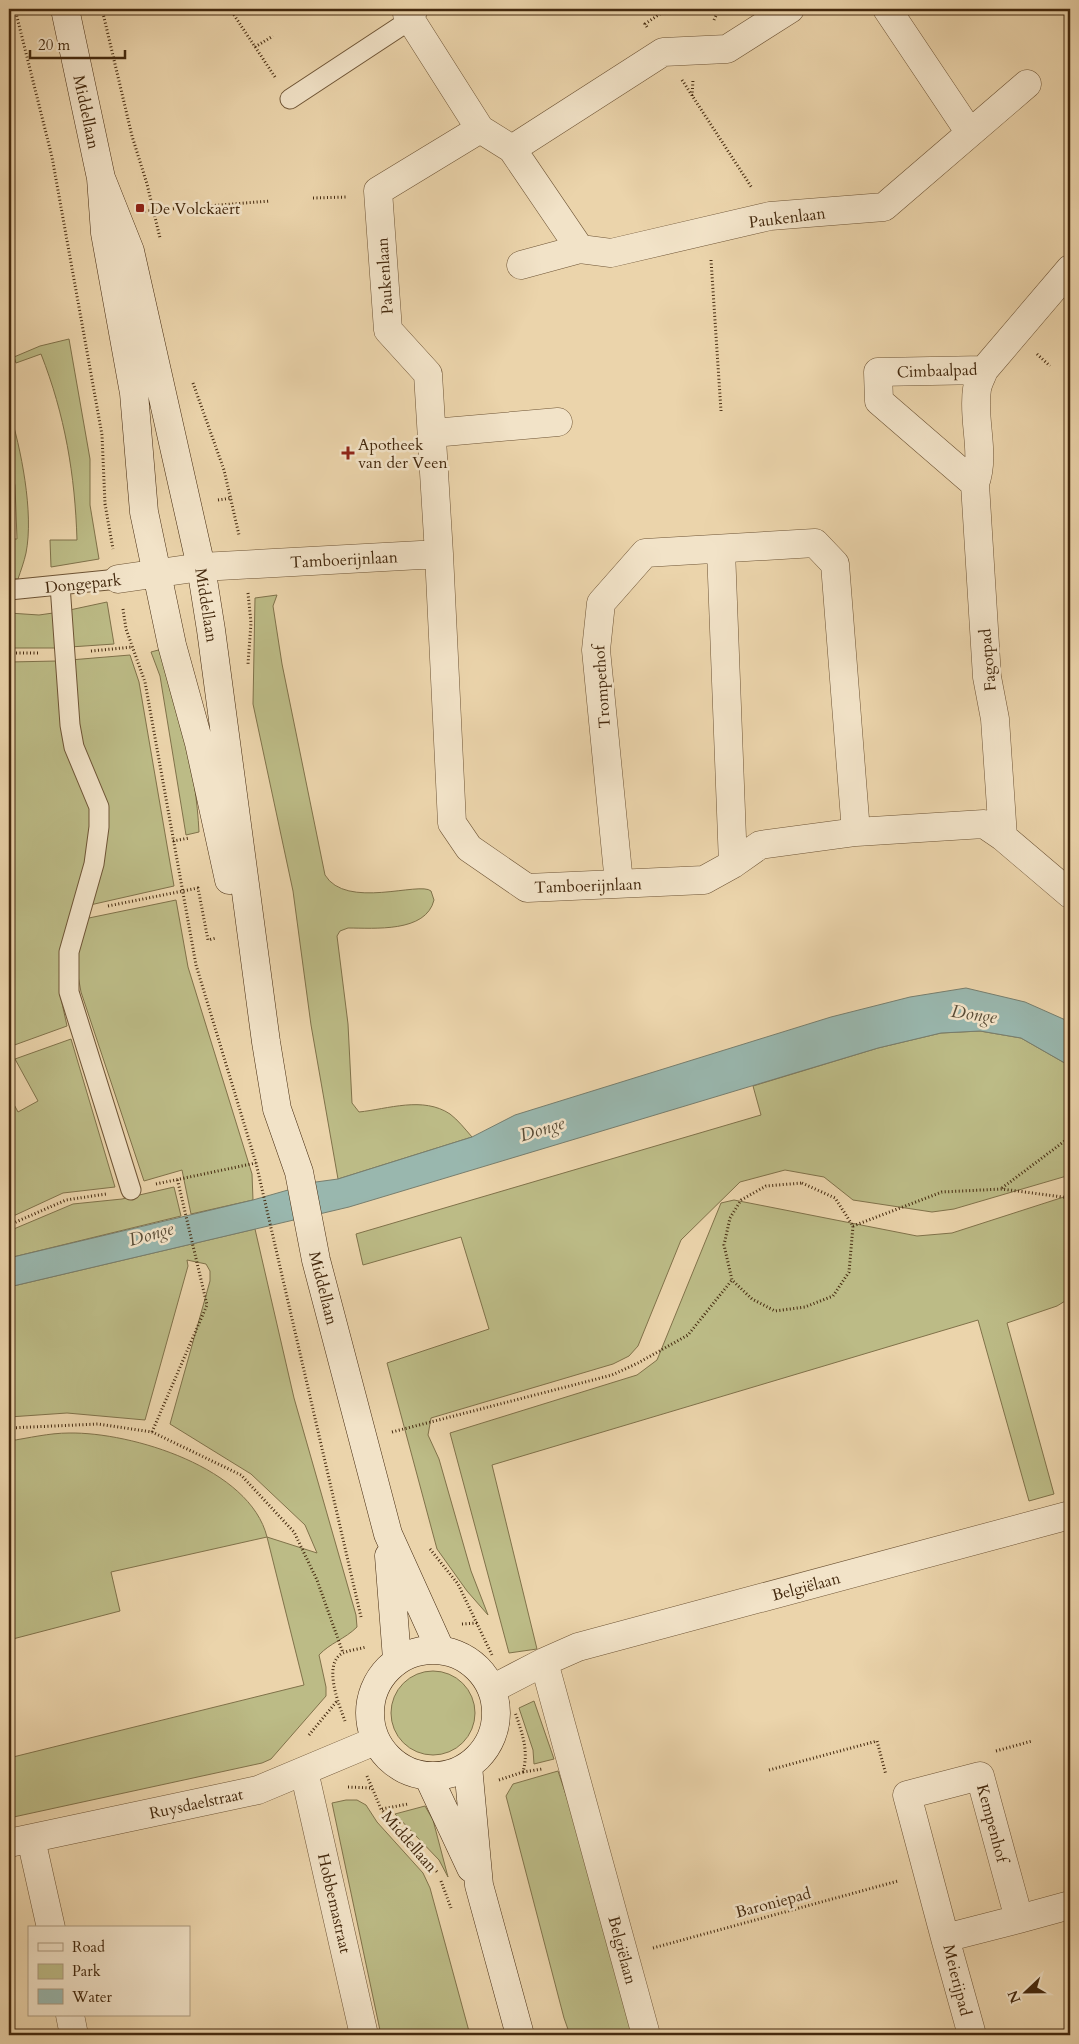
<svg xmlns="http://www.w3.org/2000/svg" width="1079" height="2044" viewBox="0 0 1079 2044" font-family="Cardo,serif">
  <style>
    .green { fill: #bcbb86; stroke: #80724a }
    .water { fill: #99b7ae; stroke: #777e6e }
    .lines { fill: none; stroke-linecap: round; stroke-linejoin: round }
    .service-casing { stroke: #6e5435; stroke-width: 21 }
    .minor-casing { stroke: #6e5435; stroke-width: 29 }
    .secondary-casing { stroke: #44290e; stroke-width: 29 }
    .path { stroke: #44290e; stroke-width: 3; stroke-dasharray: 1 2.5; stroke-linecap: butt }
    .service { stroke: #f2e3c8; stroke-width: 19 }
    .minor { stroke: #f2e3c8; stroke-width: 28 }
    .secondary { stroke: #f2e3c8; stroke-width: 28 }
    .poi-dot { fill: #8f2418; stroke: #f2e3c8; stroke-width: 2 }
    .labels { text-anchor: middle; stroke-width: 5; stroke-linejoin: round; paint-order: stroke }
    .street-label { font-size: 16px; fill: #44290e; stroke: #f2e3c8 }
    .poi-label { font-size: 16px; fill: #44290e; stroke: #f2e3c8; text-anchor: start }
    .water-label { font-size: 18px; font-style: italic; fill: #594c36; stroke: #f2e3c8 }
  </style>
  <rect width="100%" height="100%" fill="#ebd4ab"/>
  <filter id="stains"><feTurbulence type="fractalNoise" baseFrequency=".004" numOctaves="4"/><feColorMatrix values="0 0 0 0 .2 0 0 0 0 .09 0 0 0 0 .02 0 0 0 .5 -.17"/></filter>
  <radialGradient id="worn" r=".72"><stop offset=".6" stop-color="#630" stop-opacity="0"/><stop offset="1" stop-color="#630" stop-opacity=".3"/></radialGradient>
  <path class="green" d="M69,339L90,459V505L99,559L51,567L50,540H77C75,475 65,415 41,354L16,363L14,357L40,346Z
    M9,410C21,448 34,513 26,553C24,562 21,570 18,579L9,578V539H17L15,486L9,452Z
    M277,595L273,606L282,664L325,875C346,910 420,881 431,891L434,900C426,933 374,928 348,928L340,931L337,936L348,1024L352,1103L359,1112C388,1109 423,1096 450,1114C458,1120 465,1129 472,1137L338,1179L311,1025L293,891L253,704L255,598Z
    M107,602L114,644L70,647L65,611Z
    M9,613L39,615L53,613L56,648H9Z
    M162,649C179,710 196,769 199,832L186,835L160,676L151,652Z
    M130,655L139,682L174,886L90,905L99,875L70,660Z
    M57,661L91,806L90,849L60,960V994L67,1026L9,1047V662Z
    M176,900L188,967L252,1174L253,1200L191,1214L182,1170L144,1181L81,992L75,959L84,919Z
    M980,1031L1021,1038L1070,1066V1175L954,1209L932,1212L853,1200L824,1177L785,1170L740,1182L681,1240L638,1346L629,1356L613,1364L431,1418L428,1435L439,1459L471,1571L488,1615L467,1591L437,1549L387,1363L489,1329L461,1237L363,1265L356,1234L761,1115L753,1086L878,1048L941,1033Z
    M71,1039L115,1187L63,1193L9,1218V1199L13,1197L9,1181V1095L18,1112L38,1101L15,1059Z
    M174,1187L181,1216L9,1258V1231L73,1204L122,1199Z
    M1070,1195V1298L1057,1306L1007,1323L1054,1494L1029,1501L978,1320L492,1465L537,1649L509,1653L450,1433L637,1375L657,1360L721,1203L734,1200L917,1236L952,1233Z
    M255,1229L294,1398L356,1615L357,1627C345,1639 330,1643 319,1655L326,1687V1696L271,1759L262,1763L9,1818V1758L304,1685L267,1537L111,1572L120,1611L9,1640V1441C29,1438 49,1433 69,1433C132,1432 250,1468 267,1537L317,1553L305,1525L251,1474L170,1424L210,1281V1271L206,1264L187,1260L188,1266L145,1420L67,1413L9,1417V1287Z
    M391 1713a42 42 0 1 1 84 0a42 42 0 1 1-84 0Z
    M534,1701L554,1759L534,1764L533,1750L519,1708Z
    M558,1771L579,1834L633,2035H570L564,2018L506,1796L513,1784Z
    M346,1800H357L366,1805L377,1822L423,1873L430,1888L470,2035H381L332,1803Z
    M425,1806L433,1820L448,1877L439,1860L395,1814Z"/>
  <path class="water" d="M966,988L1025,1002L1070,1022V1066L1021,1038L980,1031L941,1033L878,1048L349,1207L9,1287V1258L253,1200L316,1182L338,1179L472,1137L515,1115L831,1017L910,997Z"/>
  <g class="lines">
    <g class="service-casing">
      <path id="service" d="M290,99L410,20
        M60,585L70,725L74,747L99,807V827L94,864L69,952V992L131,1190
        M9,590L118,579"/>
    </g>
    <g class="minor-casing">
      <path id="minor" d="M414,9L407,14L480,129L378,191L388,330L428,374L439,554
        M887,9L970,133
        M480,129L512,149L580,249L611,253L770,216L884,207L1027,84
        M512,149L663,52L727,49L790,9
        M521,265L580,249
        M433,433L558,422
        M975,484C986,453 972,420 977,389C978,382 982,376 984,370
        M721,550L733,864
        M118,579L201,567L439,554L452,823L469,848L527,888L704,880L733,864L760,845L856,832L984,824L1003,837L1070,894
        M1003,837L995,719L987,677L975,484L879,401L878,372L984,370L1070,269
        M619,883L596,650L601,603L645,553L815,543L835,564L856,832
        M492,1689L544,1662
        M304,1771L364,2035
        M31,1839L51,1928
        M9,1843L258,1790L375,1741
        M945,1938L907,1795L980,1776L1019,1919L1070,1905
        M70,2015L74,2035
        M646,2035L544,1662L578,1647L1070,1515
        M972,2035L945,1938L1019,1919"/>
    </g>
    <g class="secondary-casing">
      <path id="secondary" d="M65,9L101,178L105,233L134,393L144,512L172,645L199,743L229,880
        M101,178L130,251L201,567L211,630L266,1042L277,1109L299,1172L316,1260L388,1534L440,1649
        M389,1556L397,1659
        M370 1713a63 63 0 1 1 126 0a63 63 0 1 1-126 0Z
        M468,1766L479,1885L520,2035
        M428,1776L471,1868"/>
    </g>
    <path class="path" d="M15,9L52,157L102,435L105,504L113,549
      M102,9L132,136L147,184L160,238
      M230,9L275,77
      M714,20L719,9
      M647,27L645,24L667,9
      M255,47L273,36
      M682,80L752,188
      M692,96L693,80
      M313,198L348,197
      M145,211L270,201
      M711,260L721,411
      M1037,354L1050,366
      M193,383L224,470L239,535
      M218,500L232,498
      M248,593L251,623L248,664
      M123,609L126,629L145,682L196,965L256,1163L361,1617
      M91,651L133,647
      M9,653H40
      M173,841L189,838
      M108,906L198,888L208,940L216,938
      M802,1183L835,1198L853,1226L849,1272L833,1296L805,1307L775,1311L752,1299L732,1280L724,1245L730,1218L741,1200L766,1186Z
      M156,1184L256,1163
      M1002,1188L1070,1137
      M9,1225L66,1200L106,1194
      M853,1226L942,1192L1002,1189L1070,1198
      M9,1428L98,1424L152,1432L241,1475L294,1532L317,1580L343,1653
      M152,1432L207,1305L177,1178
      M392,1432L612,1375L638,1363L688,1335L732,1280
      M430,1549L458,1584L492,1655
      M462,1624L477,1623
      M345,1721C339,1705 322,1663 343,1653C350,1650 359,1649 366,1647
      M309,1735L337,1701
      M996,1751L1032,1741
      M769,1770L877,1741L886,1775
      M523,1772L542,1769
      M367,1776L381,1809L438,1873
      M499,1780L523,1772C529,1750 522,1733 515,1712
      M348,1787L372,1788
      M382,1809L408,1804
      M441,1881L451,1908
      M653,1948L898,1881"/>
    <use href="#service" class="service"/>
    <use href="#minor" class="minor"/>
    <use href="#secondary" class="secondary"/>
  </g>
  <g class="poi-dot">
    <rect x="135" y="203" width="10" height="10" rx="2.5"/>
    <path d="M345.5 445.5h5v5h5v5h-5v5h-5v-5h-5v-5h5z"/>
  </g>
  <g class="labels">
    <g class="street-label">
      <text transform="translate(87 112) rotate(78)" y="6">Middellaan</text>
      <text transform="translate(787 217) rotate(-7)" y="6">Paukenlaan</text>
      <text transform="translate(384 276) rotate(-94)" y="6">Paukenlaan</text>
      <text transform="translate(937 370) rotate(-2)" y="6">Cimbaalpad</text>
      <text transform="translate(344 559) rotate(-3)" y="6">Tamboerijnlaan</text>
      <text transform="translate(83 583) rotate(-6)" y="6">Dongepark</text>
      <text transform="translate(207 605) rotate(81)" y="6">Middellaan</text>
      <text transform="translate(987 660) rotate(-95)" y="6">Fagotpad</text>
      <text transform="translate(601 687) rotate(-94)" y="6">Trompethof</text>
      <text transform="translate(588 885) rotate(-2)" y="6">Tamboerijnlaan</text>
      <text transform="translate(324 1288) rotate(76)" y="6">Middellaan</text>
      <text transform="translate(806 1586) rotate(-15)" y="6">Belgiëlaan</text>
      <text transform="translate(196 1803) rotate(-12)" y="6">Ruysdaelstraat</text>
      <text transform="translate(993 1823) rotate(75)" y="6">Kempenhof</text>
      <text transform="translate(410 1841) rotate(49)" y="6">Middellaan</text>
      <text transform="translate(773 1902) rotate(-15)" y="6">Baroniepad</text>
      <text transform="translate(335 1903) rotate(77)" y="6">Hobbemastraat</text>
      <text transform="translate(623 1950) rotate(75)" y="6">Belgiëlaan</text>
      <text transform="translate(958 1980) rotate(76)" y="6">Meierijpad</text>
    </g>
    <g class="poi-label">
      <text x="150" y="214">De Volckaert</text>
      <text x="358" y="450">Apotheek<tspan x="358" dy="18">van der Veen</tspan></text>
    </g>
    <g class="water-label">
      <text transform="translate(974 1014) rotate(8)" y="6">Donge</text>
      <text transform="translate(542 1129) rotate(-17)" y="6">Donge</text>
      <text transform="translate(151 1234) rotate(-16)" y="6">Donge</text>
    </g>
  </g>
  <rect width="1079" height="2044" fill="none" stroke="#ebd4ab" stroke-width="30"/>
  <rect x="10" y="10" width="1059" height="2024" fill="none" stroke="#44290e" stroke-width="2.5"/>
  <rect x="15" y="15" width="1049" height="2014" fill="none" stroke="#44290e"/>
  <rect x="28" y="1926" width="162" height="90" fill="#f2e3c8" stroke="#ac997e"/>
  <rect x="38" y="1943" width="25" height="8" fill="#f2e3c8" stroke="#ac997e"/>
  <text x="72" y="1952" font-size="15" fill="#44290e">Road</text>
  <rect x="38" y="1964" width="25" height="15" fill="#bcbb86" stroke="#ac997e"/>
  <text x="72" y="1976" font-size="15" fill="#44290e">Park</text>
  <rect x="38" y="1989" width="25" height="15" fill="#99b7ae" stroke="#ac997e"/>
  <text x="72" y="2002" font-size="15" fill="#44290e">Water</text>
  <g transform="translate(1026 1992) rotate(248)" stroke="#f2e3c8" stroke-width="4" paint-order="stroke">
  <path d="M0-4L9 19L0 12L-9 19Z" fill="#44290e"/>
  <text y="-8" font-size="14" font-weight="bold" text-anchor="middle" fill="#44290e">N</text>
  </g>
  <path d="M30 50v8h95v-8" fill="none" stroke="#44290e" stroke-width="2.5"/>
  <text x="38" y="50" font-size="15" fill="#44290e" stroke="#f2e3c8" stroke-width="4" paint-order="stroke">20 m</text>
  <rect width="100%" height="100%" filter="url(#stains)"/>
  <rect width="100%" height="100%" fill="url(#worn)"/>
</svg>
